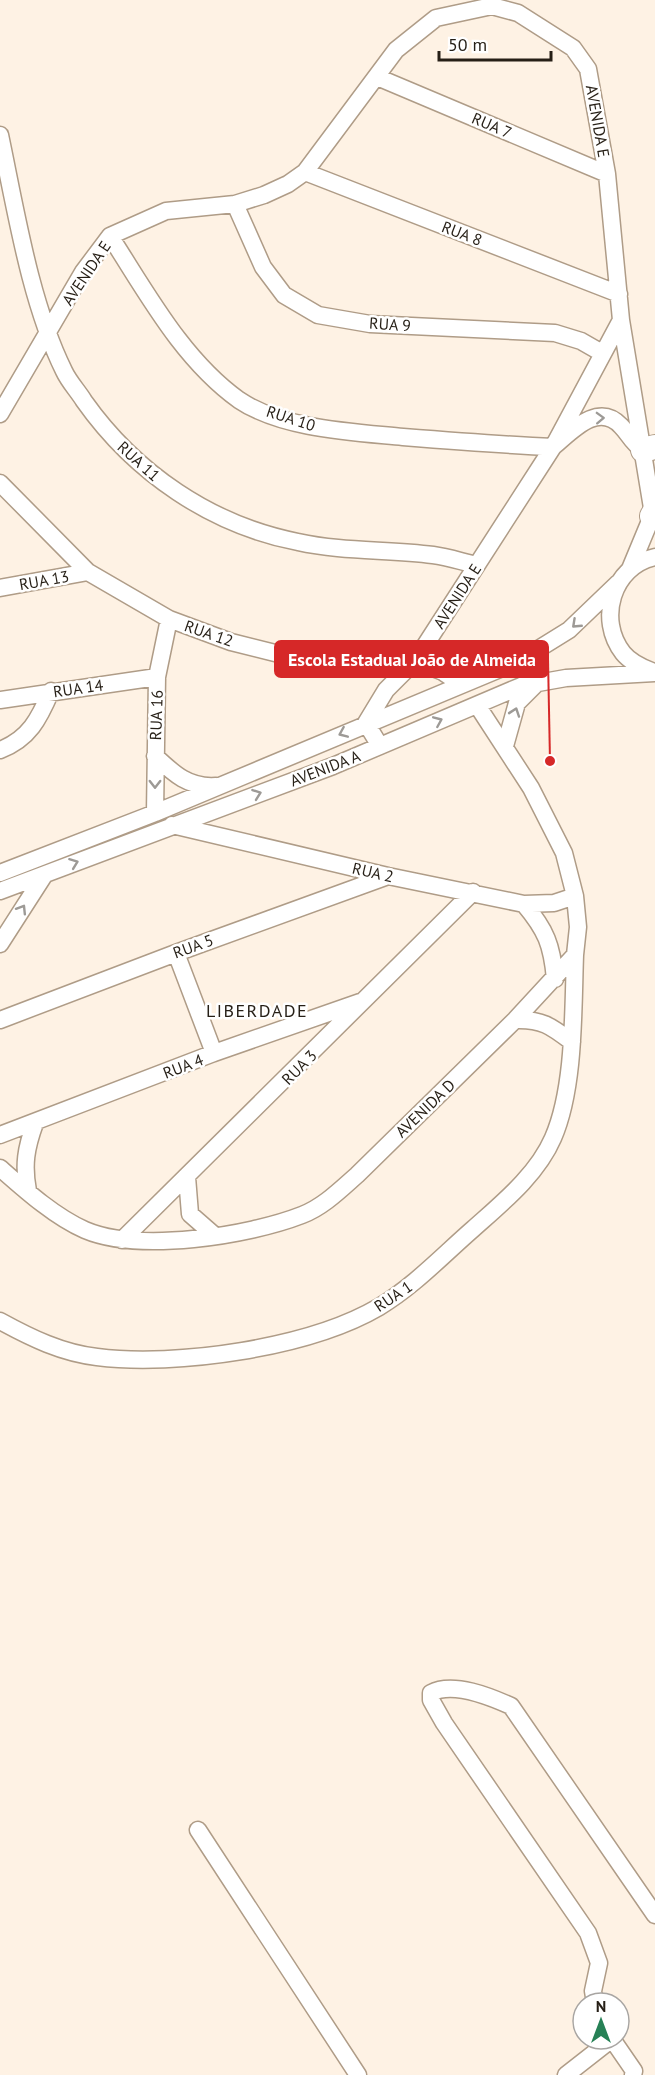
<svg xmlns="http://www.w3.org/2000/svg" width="655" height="2075" viewBox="0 0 655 2075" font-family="'PT Sans',sans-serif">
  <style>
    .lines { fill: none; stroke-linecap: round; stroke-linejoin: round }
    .minor-casing { stroke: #af9c87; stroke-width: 19 }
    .highway-casing { stroke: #af9c87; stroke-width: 26 }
    .minor { stroke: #fff; stroke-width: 16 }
    .highway { stroke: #fff; stroke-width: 24 }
    .oneway { stroke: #9d9a96 }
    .labels { text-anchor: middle; stroke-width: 5; stroke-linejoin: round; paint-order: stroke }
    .street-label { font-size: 16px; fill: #261f16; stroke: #fff }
    .neighbourhood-label { font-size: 18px; letter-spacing: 1.5px; fill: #261f16; stroke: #fff }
    .leader { fill: none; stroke: #d62828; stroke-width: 2 }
    .callout-dot { fill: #d62828; stroke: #fff; stroke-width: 2 }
    .callout { fill: #d62828; stroke: #d62828; stroke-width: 2 }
    .callout-label { font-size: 18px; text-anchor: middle; font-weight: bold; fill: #fff }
  </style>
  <rect width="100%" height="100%" fill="#fef2e4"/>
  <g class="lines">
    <g class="minor-casing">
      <path id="minor" d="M377,77L607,174
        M0,135C16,211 30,302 64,371C69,382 78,391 84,401C135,473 211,525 298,542C343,552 388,549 433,555C448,557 463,562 477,565
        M305,172L619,294
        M235,204L263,267L284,295L318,315L370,324L555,333L581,341L602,353
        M110,236C147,293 182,359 239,400C282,429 352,432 403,437C453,441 503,445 553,447C571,432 598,401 621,426C630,435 631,442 643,450
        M621,320L654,520
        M0,414L83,272L110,236L166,211L235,204L264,195L288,184L305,172L396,50L436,18L492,6L518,13L573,48L588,69L607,174L621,320L553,447L415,661L386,690L366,723L380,746
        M0,483L88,572L169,619L231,642L287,656L353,661H415L443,672L461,684
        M630,569L652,516
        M0,588L88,572
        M654,672C643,668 631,663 623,653C597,620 612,566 655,557
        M0,700L157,677
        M505,746L517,703L536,684
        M0,750C29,739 39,719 51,691
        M155,756C174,774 189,788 216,786
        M155,813L157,677L169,619
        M172,825L388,876L524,904L554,903L575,896
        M0,873L155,813L519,661L569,630L618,583
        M0,891L333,766L521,686L566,678L655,673
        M524,904C546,930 552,945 555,979
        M0,944L45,874
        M176,953L214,1053
        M0,1020L176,953L388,876
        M515,1020C542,1019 551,1026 572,1042
        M0,1135L214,1053L360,1002
        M0,1168C25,1190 55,1217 85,1230C139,1253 248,1236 302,1215C323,1207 340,1190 357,1175L515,1020L575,955L578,927L575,896L564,853L531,788L477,705
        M187,1177L190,1214L214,1235
        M28,1191C23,1165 26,1148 35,1123
        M122,1240L473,892
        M0,1321C31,1338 62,1353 97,1357C176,1367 309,1348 379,1307C414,1286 442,1256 473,1229C502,1203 537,1175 553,1138C575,1088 573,1009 575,955
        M198,1830L358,2075
        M595,2003L593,1991L599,1963L588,1933L444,1723L431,1700V1693C453,1681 491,1697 511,1706L655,1915
        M612,2039L634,2071L633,2075
        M566,2075L612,2039"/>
    </g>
    <g class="highway-casing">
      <path id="highway" d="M643,450L655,447
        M652,516L655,511"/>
    </g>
    <use href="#minor" class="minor"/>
    <use href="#highway" class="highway"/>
  </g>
  <defs><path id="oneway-chevron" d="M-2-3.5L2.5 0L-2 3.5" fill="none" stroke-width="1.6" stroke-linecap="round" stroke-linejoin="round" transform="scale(1.5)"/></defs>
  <g class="oneway">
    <use href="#oneway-chevron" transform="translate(600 418) rotate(-2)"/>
    <use href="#oneway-chevron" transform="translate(576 624) rotate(137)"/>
    <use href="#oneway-chevron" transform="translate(515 712) rotate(-71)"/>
    <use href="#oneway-chevron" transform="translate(438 721) rotate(-23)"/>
    <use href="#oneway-chevron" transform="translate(343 733) rotate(157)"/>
    <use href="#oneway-chevron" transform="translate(155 784) rotate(90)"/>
    <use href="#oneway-chevron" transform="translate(257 794) rotate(-20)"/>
    <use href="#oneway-chevron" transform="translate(74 863) rotate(-21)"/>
    <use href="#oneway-chevron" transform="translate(22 909) rotate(-58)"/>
  </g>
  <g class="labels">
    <g class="street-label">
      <text transform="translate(598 121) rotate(80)" y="6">AVENIDA E</text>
      <text transform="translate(492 125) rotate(23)" y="6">RUA 7</text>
      <text transform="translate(462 233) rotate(21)" y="6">RUA 8</text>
      <text transform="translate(86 273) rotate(-56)" y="6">AVENIDA E</text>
      <text transform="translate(390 324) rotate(4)" y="6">RUA 9</text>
      <text transform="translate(291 418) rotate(18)" y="6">RUA 10</text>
      <text transform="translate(139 461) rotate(42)" y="6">RUA 11</text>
      <text transform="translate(44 580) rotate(-10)" y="6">RUA 13</text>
      <text transform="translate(457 596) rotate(-57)" y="6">AVENIDA E</text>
      <text transform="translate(209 633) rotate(19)" y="6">RUA 12</text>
      <text transform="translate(78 688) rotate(-8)" y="6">RUA 14</text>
      <text transform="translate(156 715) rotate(-88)" y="6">RUA 16</text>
      <text transform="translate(325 768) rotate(-21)" y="6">AVENIDA A</text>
      <text transform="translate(373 872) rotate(13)" y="6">RUA 2</text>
      <text transform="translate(193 946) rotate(-20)" y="6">RUA 5</text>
      <text transform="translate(183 1066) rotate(-21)" y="6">RUA 4</text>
      <text transform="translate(299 1067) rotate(-45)" y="6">RUA 3</text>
      <text transform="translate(425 1108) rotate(-44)" y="6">AVENIDA D</text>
      <text transform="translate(393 1296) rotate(-34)" y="6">RUA 1</text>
    </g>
    <g class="neighbourhood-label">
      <text x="257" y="1017">LIBERDADE</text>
    </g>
  </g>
  <path class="leader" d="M550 761L548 659"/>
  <circle class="callout-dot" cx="550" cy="761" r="6"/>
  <rect class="callout" x="275" y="641" width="273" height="36" rx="6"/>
  <g class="callout-label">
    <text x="412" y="666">Escola Estadual João de Almeida</text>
  </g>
  <g transform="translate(601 2021)"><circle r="28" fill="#ffffff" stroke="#a8a5a2" stroke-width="1.5"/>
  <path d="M0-4.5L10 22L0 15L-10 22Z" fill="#278156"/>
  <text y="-9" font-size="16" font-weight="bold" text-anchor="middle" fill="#261f16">N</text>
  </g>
  <path d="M439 51v9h112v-9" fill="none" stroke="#261f16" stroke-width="3"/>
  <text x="448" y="51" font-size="18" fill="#261f16" stroke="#ffffff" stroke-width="4.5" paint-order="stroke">50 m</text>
</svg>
